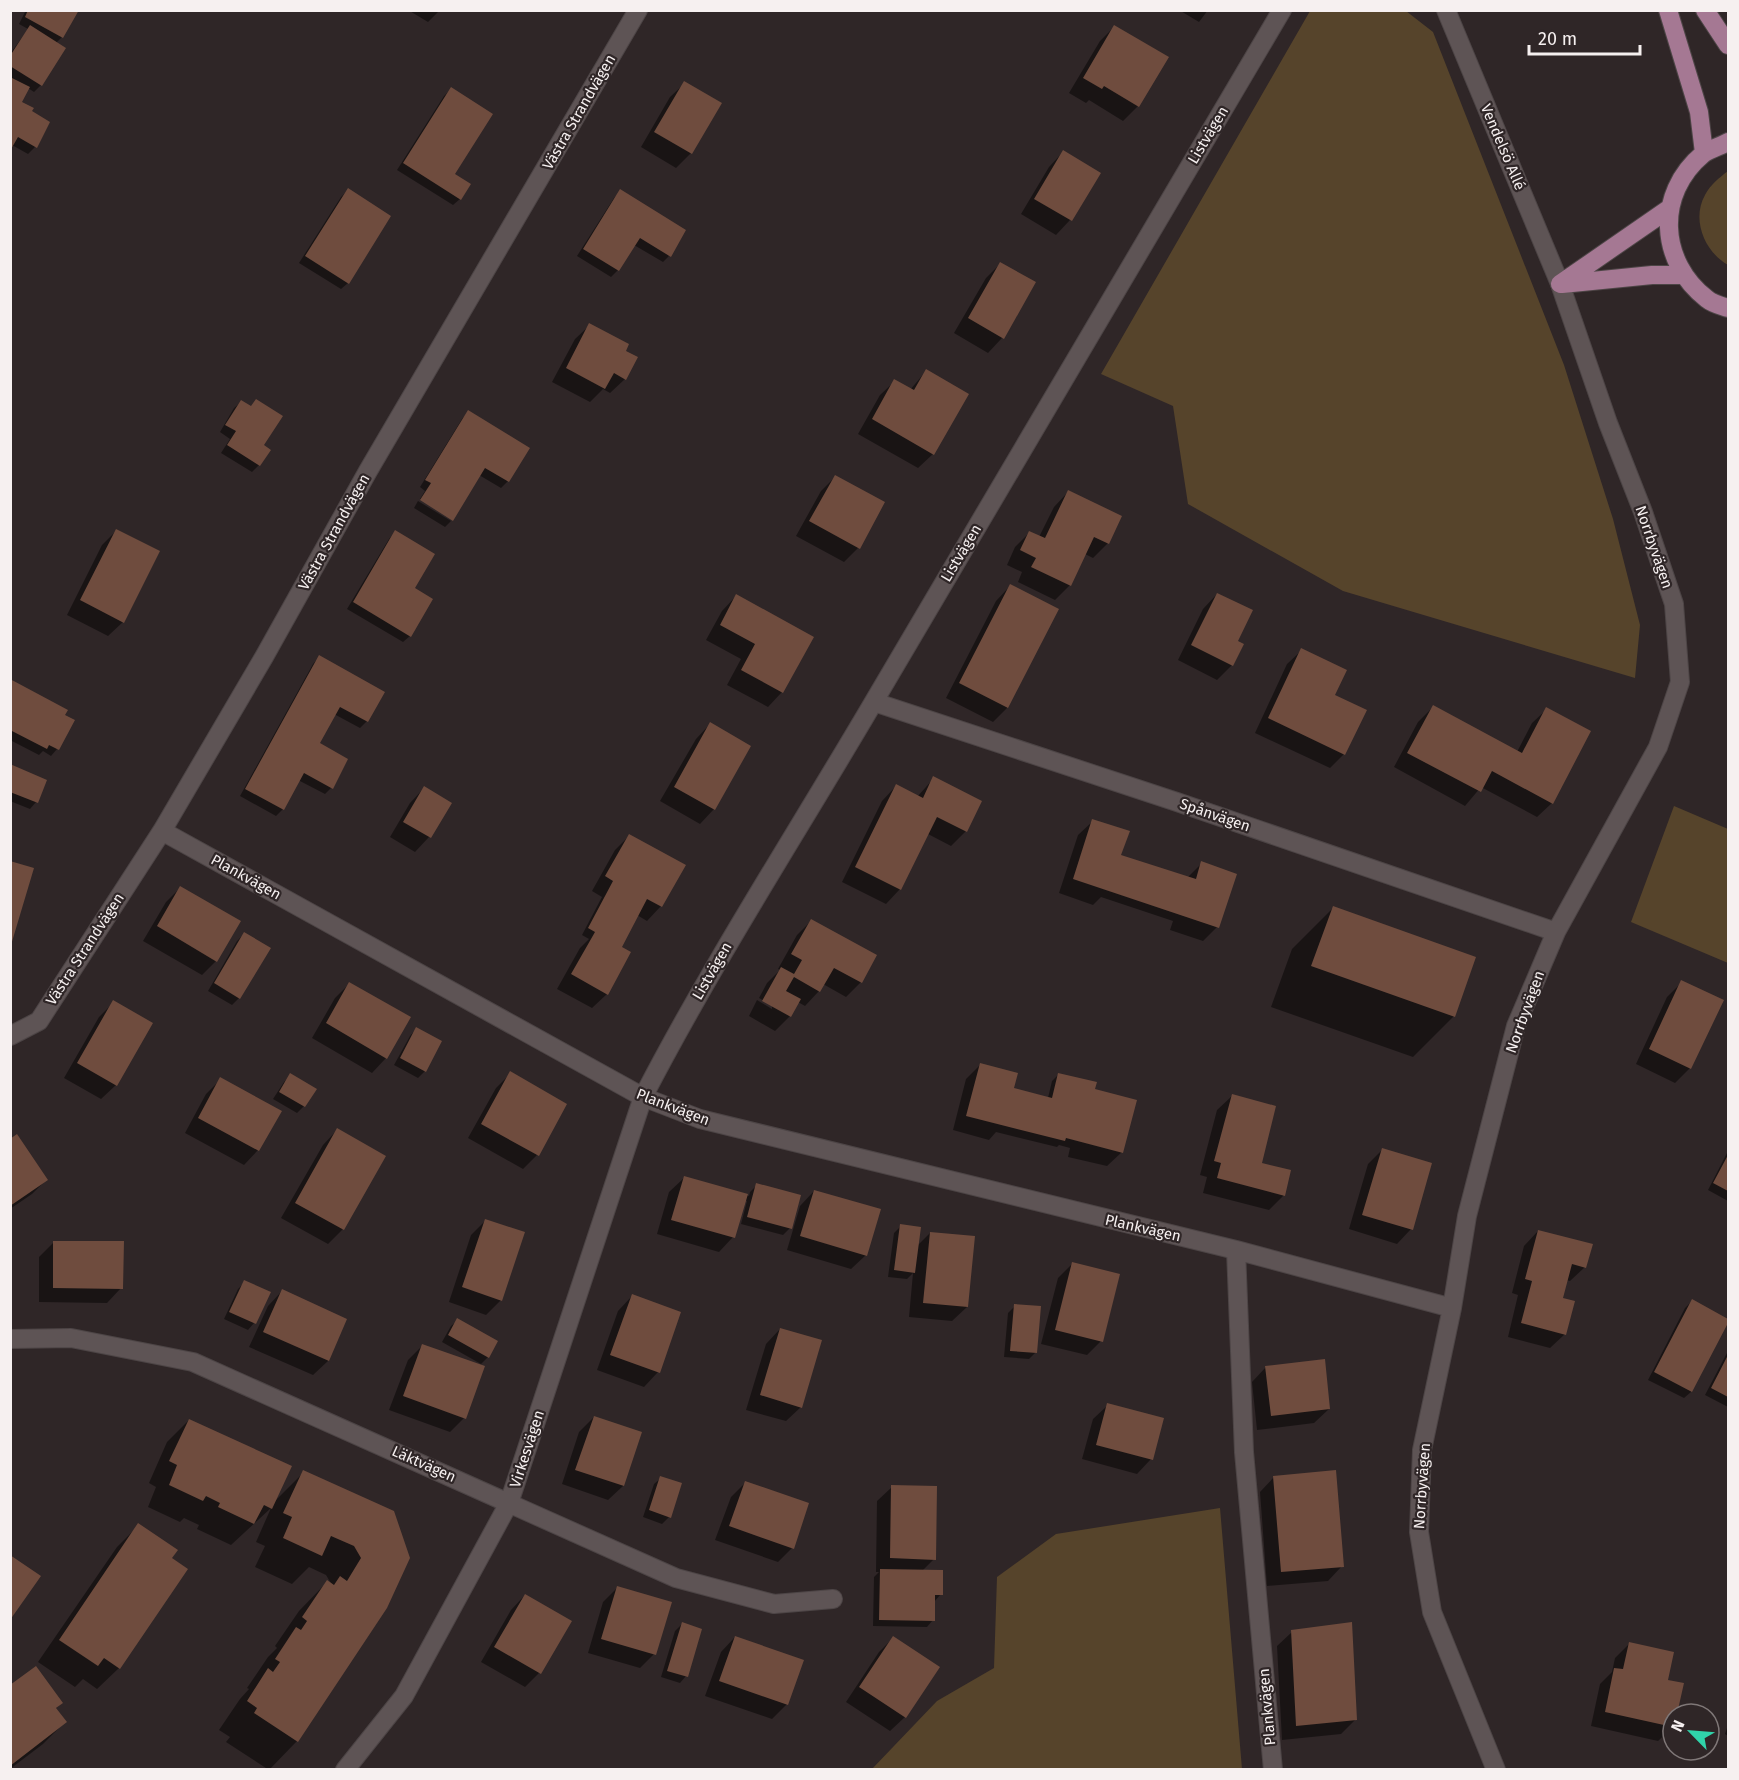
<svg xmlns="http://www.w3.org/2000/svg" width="1739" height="1780" viewBox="0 0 1739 1780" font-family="'Fira Sans',sans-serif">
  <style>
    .green { fill: #56442b }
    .shadow { fill: #0007 }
    .building { fill: #6f4c3e }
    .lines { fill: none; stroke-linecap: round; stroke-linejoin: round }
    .minor-casing { stroke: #4d4546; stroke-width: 20 }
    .major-casing { stroke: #4d4546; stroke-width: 20 }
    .minor { stroke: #5e5455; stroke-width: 18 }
    .major { stroke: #a57893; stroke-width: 18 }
    .labels { text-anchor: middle; stroke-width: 4.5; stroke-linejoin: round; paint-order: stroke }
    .street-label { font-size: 15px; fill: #f6f0f0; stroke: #2f2627 }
  </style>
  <rect width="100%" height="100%" fill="#2f2627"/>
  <path class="green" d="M1310,11H1406L1433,32L1564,365L1613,519L1640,625L1635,678L1343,591L1188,504L1173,406L1101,374Z
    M1728,171V265C1705,252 1691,220 1705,195C1711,184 1719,178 1728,171Z
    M1674,806L1728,829V963L1631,922Z
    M1220,1508L1242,1769H872L937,1701L994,1668L997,1577L1056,1534Z"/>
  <path class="shadow" d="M26,10H77L62,37L56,43L41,85L34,92L28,88L20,103L35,147L28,154L12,145L10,148V54L28,29L19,24Z
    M408,10H440L428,22Z
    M1179,10H1208L1199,22Z
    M1114,27L1138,106L1123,121L1089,100L1086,103L1069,93L1100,41Z
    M685,83L691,153L676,168L641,147L670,97Z
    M451,89L453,174L460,199L453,205L397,170L444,96Z
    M1063,152L1099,173L1070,220L1056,235L1021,214L1049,167Z
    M348,190V283L341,289L299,263L341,197Z
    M621,191L669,256L663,262L634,245L618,270L611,277L577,256L614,198Z
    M1000,264L1034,283L1002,338L988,353L954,333L986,278Z
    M590,325L624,352L625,379L610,393L603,389L590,402L552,382L575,339Z
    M926,371L933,454L918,468L858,434L880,395L895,381L910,390Z
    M241,402L262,446L259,465L252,472L221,453L230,439L220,432L234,408Z
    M468,412L528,448L508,481L501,488L479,475L453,519L420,499L425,491L420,487L462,419Z
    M835,477L858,548L844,562L796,536L821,491Z
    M1068,492L1108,543L1093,558L1085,554L1070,585L1055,600L1018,582L1022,572L1007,565L1015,547L1030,532L1039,537L1054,507Z
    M418,501L451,521L445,527L414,508Z
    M116,531L123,622L108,636L67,615L102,545Z
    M395,532L410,636L403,642L347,609L389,539Z
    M1010,586L1007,708L993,722L946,698L996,601Z
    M1217,594L1232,665L1217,680L1178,660L1203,609Z
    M736,596L782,692L768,707L727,685L741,659L706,640L722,611Z
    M1302,650L1333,695L1344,754L1330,768L1255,733L1287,664Z
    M319,657L367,721L360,728L334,714L318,744L331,788L325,794L298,780L283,809L276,816L240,796L313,664Z
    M10,681L57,749L51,756L43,751L39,755L10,740Z
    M1433,707L1517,752L1532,723L1547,709L1552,803L1537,817L1481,787L1465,806L1394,767L1418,722Z
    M710,724L714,809L700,824L660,801L696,739Z
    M10,766L45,781L36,802L30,809L10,801Z
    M934,778L966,831L951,846L928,834L900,889L886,904L842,882L882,801L896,786L917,797Z
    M424,788L450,803L429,837L415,852L390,837L410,803Z
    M1093,821L1120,856L1187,878L1202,863L1217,927L1203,941L1170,930L1173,921L1101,897L1093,905L1059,893L1078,835Z
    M629,836L661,906L647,921L637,915L620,947L607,994L592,1008L557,989L580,948L589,939L582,935L602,897L592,891L615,850Z
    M181,887L216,961L202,975L143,941L166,902Z
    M1333,908L1454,1016L1413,1057L1271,1007L1292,949Z
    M811,921L861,982L846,997L823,984L819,991L805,1006L798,1002L790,1016L775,1031L749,1016L757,1000L772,1009V1005L759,998L767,983L780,970L778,969L797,935Z
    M244,934L239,998L232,1005L208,991L237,941Z
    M1682,982L1722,1001L1690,1068L1675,1083L1636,1064L1667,997Z
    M349,984L386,1058L372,1073L312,1038L335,998Z
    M114,1002L116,1085L101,1099L64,1078L99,1017Z
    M416,1029L425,1071L418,1078L394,1065L410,1036Z
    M980,1065L1011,1093L1048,1098L1052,1081L1059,1074L1093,1090L1122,1152L1107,1166L1068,1157L1070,1148L1059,1145L1057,1147L996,1132L989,1140L953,1130L966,1079Z
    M511,1073L537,1155L523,1169L468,1138L496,1088Z
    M291,1075L314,1089L304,1106L297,1113L273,1099L284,1082Z
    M221,1079L258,1150L244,1165L185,1133L206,1094Z
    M1232,1096L1260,1164L1290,1171L1283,1196L1269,1210L1203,1193L1207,1177L1200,1175L1217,1110Z
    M337,1130L384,1157L342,1230L328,1244L281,1218L323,1145Z
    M10,1140L46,1180L32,1194L10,1209Z
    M1383,1149L1411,1229L1397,1244L1349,1229L1368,1164Z
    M1728,1151V1201L1708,1190Z
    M684,1178L749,1196L750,1192L757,1185L790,1228L783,1235L741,1224L747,1201L745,1200L733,1237L719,1252L657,1234L669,1192Z
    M814,1191L866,1255L851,1269L787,1250L800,1206Z
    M486,1220L501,1300L486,1315L449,1302L471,1235Z
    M901,1226L917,1246L930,1233L967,1307L952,1321L909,1317L913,1273L907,1279L888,1277L894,1233Z
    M1538,1231L1585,1267L1570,1281L1566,1280L1562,1299L1565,1334L1550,1348L1508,1337L1518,1295L1512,1293L1524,1246Z
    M54,1242L121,1288L107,1303L39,1302V1257Z
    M1073,1263L1101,1341L1087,1355L1041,1344L1058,1278Z
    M245,1282L269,1293L254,1323L248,1330L224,1319L238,1289Z
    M282,1291L345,1320L328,1361L313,1375L249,1347L268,1306Z
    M632,1296L658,1372L644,1387L597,1370L618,1311Z
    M1692,1301L1728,1320L1691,1392L1684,1398L1648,1380L1685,1308Z
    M1015,1306L1036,1352L1029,1359L1004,1357L1008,1313Z
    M458,1320L488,1357L481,1364L442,1342L451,1326Z
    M780,1329L801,1407L786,1421L746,1410L766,1344Z
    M423,1345L464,1418L450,1432L389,1410L408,1360Z
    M1728,1351V1407L1705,1395Z
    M1266,1367L1329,1409L1314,1423L1257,1430L1252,1382Z
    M1108,1405L1151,1459L1137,1474L1082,1459L1093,1419Z
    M594,1417L640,1433L623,1486L608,1500L562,1484L579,1432Z
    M189,1420L275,1501L304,1472L392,1513L386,1607L297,1741L269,1770L226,1742L230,1737L219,1730L240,1699L249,1689L247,1688L268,1657L277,1648L275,1646L299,1611L327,1582L332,1585L326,1575L309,1567L292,1584L255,1567L265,1546L256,1542L271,1508L231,1545L197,1529L199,1525L184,1518L180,1522L148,1507L156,1487L149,1483L167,1442Z
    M1274,1477L1342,1566L1328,1581L1267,1586L1260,1492Z
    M661,1478L669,1517L662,1524L643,1517L654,1484Z
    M745,1483L792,1548L778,1562L715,1540L731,1497Z
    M892,1487L934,1559L922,1571L941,1594L934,1602L933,1620L927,1627L873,1626L874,1577L879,1572H876L877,1501Z
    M139,1525L119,1668L97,1689L83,1679L75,1687L38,1662L117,1547Z
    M618,1587L654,1654L640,1668L588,1653L603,1602Z
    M525,1595L539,1673L525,1687L481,1662L511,1610Z
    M682,1624L686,1676L680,1683L661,1677L675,1631Z
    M1292,1632L1355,1720L1341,1734L1282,1740L1277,1646Z
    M735,1637L787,1704L772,1719L705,1696L721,1652Z
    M893,1638L905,1717L890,1731L846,1702L879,1652Z
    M1629,1644L1676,1714H1673V1727L1658,1741L1591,1726L1600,1684L1612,1672L1615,1658Z
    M10,1687L62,1703L55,1709L65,1722L43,1744L10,1769Z
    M1728,1725V1736L1725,1734Z"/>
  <path class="building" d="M28,10H79L63,38L25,17Z
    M30,25L66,48L42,86L10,66V56Z
    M1114,25L1169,57L1139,107L1104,86L1102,89L1083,78Z
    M10,77L30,87L22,102L34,108L32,111L50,122L37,148L18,137L10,151Z
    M684,81L722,103L692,154L654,132Z
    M451,87L493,114L455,174L471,184L461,200L403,163Z
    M1063,150L1101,173L1072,221L1034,199Z
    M348,188L391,216L349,284L305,256Z
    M620,189L686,230L671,257L640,238L619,271L583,249Z
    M1000,262L1036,282L1004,339L968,318Z
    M589,323L629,344L626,351L638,357L626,380L614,373L605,389L566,368Z
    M926,369L969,394L934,455L872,419L894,379L914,390Z
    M256,399L283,416L264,445L271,450L260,466L227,445L236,431L225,425L241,400L251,406Z
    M468,410L530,448L509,482L485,468L453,521L420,500L431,483L425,480Z
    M835,475L885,502L860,549L809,521Z
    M1068,490L1122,516L1109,544L1094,537L1071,586L1031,567L1036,558L1020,550L1029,531L1045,538Z
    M116,529L160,551L124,623L80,600Z
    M395,530L435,554L415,588L433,599L411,637L353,602Z
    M1010,584L1059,609L1008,708L959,683Z
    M1217,593L1253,610L1238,641L1244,644L1233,666L1191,645Z
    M736,594L814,637L783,693L741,670L755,644L720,625Z
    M1301,648L1347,670L1335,695L1367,710L1345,755L1268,718Z
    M319,655L385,692L368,722L340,707L320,743L348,759L333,789L304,773L284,810L245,789Z
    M10,679L68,710L65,715L75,720L59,750L49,745L47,749L10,730Z
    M1433,705L1522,753L1546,707L1591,731L1553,804L1492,771L1481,792L1407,753Z
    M710,722L751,746L715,810L674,787Z
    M10,764L47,780L38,803L10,792Z
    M933,776L982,801L967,832L937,817L901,890L855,867L896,784L923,798Z
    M424,786L452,803L431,838L403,822Z
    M1092,819L1130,831L1121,855L1196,879L1201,861L1237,874L1219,928L1073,879Z
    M629,834L686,865L662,907L647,899L622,947L631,952L608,995L571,974L595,932L588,928L613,881L605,876Z
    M10,861L34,868L11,945H10Z
    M180,886L241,921L217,962L157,926Z
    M1333,906L1476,957L1455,1017L1311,966Z
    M811,919L877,955L862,983L834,968L820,992L794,977L786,991L801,999L791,1017L762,1001L781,967L794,974L802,960L791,954Z
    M244,932L271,948L240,999L214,983Z
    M1681,980L1724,1000L1691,1069L1649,1049Z
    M349,982L411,1017L387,1059L326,1023Z
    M113,1000L153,1023L117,1086L77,1063Z
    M416,1027L442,1041L426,1072L400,1058Z
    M980,1063L1018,1073L1014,1088L1052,1098L1058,1073L1097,1082L1095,1089L1137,1100L1123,1153L1066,1138L1065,1141L966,1116Z
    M510,1071L567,1104L539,1156L481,1124Z
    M290,1073L317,1089L305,1107L279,1092Z
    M220,1077L282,1111L259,1151L198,1118Z
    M1232,1094L1276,1106L1262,1163L1291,1170L1285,1196L1217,1178L1221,1163L1214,1161Z
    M337,1128L386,1156L344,1230L295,1203Z
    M17,1134L48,1180L10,1206V1139Z
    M1382,1148L1432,1163L1413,1230L1362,1215Z
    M1728,1155V1191L1713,1183Z
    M684,1176L748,1194L735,1238L671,1220Z
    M756,1183L801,1195L792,1229L747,1217Z
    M814,1190L881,1209L867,1256L800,1236Z
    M485,1219L525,1232L502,1301L462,1287Z
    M900,1224L921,1227L915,1273L894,1270Z
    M1538,1230L1593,1244L1586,1268L1572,1264L1563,1298L1575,1301L1566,1335L1521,1323L1532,1281L1525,1279Z
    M930,1232L975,1236L968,1307L923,1303Z
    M53,1241H124L123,1289L53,1288Z
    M1072,1262L1120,1274L1103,1342L1055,1330Z
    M244,1280L271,1292L256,1324L229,1312Z
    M282,1289L347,1319L329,1361L263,1332Z
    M632,1294L681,1312L660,1373L610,1355Z
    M1692,1299L1728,1319V1323L1692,1392L1654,1372Z
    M1014,1304L1041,1306L1037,1353L1010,1351Z
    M457,1318L498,1341L489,1358L448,1335Z
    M780,1328L822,1340L802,1408L760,1395Z
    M422,1344L485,1366L466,1419L403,1396Z
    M1728,1355V1397L1711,1388Z
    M1325,1359L1330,1409L1271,1416L1265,1366Z
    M1107,1403L1164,1418L1153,1460L1096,1445Z
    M594,1416L642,1432L624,1486L575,1470Z
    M189,1419L292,1466L272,1509L264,1505L254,1524L218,1507L220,1503L206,1496L203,1501L169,1485L177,1465L169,1461Z
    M303,1470L394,1511L410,1558L387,1608L298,1742L254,1713L257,1708L247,1701L268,1668L273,1672L280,1662L275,1659L296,1627L301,1630L307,1621L302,1617L327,1580L334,1585L340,1576L347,1581L361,1558L354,1546L331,1536L322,1556L283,1538L292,1517L283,1513Z
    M1336,1470L1344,1567L1281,1572L1273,1476Z
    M660,1476L682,1483L671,1518L649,1510Z
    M745,1481L809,1503L794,1549L729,1526Z
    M891,1485L937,1486L936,1560L890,1558Z
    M138,1523L178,1550L172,1558L188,1569L120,1669L104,1658L98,1666L59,1640Z
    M10,1555L41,1576L10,1620Z
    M880,1569L943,1570V1595H935V1621L879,1620Z
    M617,1586L672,1602L656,1655L601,1639Z
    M525,1594L572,1621L541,1674L494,1647Z
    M682,1622L702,1629L688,1677L667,1671Z
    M1352,1622L1357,1720L1296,1726L1291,1630Z
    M735,1636L804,1660L788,1705L719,1681Z
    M893,1636L940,1667L906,1718L859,1687Z
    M1629,1642L1674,1652L1668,1680L1684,1683L1677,1714H1673V1727L1605,1712L1614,1668L1623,1669Z
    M36,1666L63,1703L56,1708L67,1722L10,1766V1685Z"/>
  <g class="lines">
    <g class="minor-casing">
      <path id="minor" d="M1446,10L1560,284L1608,423L1643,512L1674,604L1680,682L1658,747L1556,932L1516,1026L1467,1216L1452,1308L1422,1450L1419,1532L1432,1612L1496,1770
        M874,702L1177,802L1556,932
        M162,831L643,1097L700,1119L1236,1250L1452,1308
        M10,1036L39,1021L162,831L264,657L368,471L638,10
        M1236,1250L1244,1452L1273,1770
        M10,1339L71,1338L193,1362L676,1578L774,1604L833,1599
        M345,1770L404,1696L509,1503L643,1097C714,960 798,831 876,698C1012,469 1146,239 1282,10"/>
    </g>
    <g class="major-casing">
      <path id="major" d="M1668,10L1699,112L1704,153
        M1705,10L1728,45
        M1728,142C1721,146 1710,149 1703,154C1655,194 1659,262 1707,299C1713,304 1722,306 1728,308
        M1560,284L1670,208
        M1562,284L1652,275H1683"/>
    </g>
    <use href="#minor" class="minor"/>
    <use href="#major" class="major"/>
  </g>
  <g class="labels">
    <g class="street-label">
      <text transform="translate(579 112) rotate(-60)" y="5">Västra Strandvägen</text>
      <text transform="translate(1208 135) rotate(-59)" y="5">Listvägen</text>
      <text transform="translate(1503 147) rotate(67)" y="5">Vendelsö Allé</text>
      <text transform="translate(334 532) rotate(-61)" y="5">Västra Strandvägen</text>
      <text transform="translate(1654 547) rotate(71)" y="5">Norrbyvägen</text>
      <text transform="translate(961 553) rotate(-59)" y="5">Listvägen</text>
      <text transform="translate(1215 815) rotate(19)" y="5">Spånvägen</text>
      <text transform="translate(246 877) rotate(29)" y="5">Plankvägen</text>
      <text transform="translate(85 949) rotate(-57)" y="5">Västra Strandvägen</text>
      <text transform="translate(712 971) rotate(-60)" y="5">Listvägen</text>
      <text transform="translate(1525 1012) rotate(-70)" y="5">Norrbyvägen</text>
      <text transform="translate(673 1107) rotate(21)" y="5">Plankvägen</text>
      <text transform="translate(1143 1228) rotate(13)" y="5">Plankvägen</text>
      <text transform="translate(527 1449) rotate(-72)" y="5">Virkesvägen</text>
      <text transform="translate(424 1464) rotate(24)" y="5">Läktvägen</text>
      <text transform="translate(1422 1486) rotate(-86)" y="5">Norrbyvägen</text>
      <text transform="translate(1267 1707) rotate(-95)" y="5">Plankvägen</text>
    </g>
  </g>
  <rect width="1739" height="1780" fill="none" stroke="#f6f0f0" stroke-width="24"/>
  <g transform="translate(1691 1732) rotate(295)"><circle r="28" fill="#2f2627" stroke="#7f7777" stroke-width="1.5"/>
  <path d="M0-4.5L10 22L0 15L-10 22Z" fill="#30d4aa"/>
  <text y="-9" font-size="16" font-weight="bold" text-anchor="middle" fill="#f6f0f0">N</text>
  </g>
  <path d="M1529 45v9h111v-9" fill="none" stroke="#f6f0f0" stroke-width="3"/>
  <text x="1538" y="45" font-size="18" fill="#f6f0f0" stroke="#2f2627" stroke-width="4.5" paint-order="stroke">20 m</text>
</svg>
